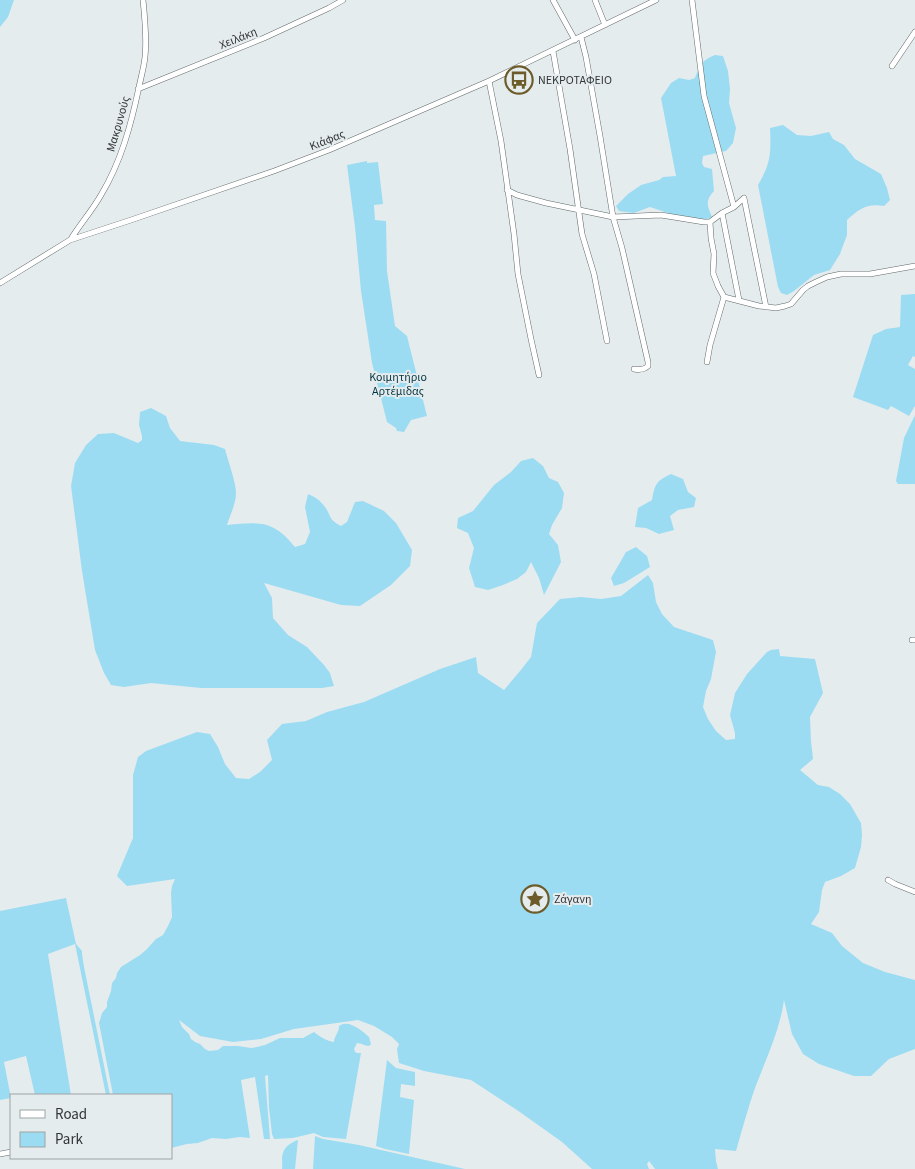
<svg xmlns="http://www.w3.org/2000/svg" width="915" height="1169" viewBox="0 0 915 1169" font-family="'Source Sans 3',sans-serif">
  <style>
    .green { fill: #9cdcf2 }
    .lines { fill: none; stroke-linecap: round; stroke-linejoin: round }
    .minor-casing { stroke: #62686a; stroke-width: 6 }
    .minor { stroke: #fff; stroke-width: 5 }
    .labels { text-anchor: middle; stroke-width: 4; stroke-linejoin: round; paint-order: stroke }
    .street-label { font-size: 12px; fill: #333536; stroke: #e5ecee }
    .poi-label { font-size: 12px; fill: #333536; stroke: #e5ecee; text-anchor: start }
    .park-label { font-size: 12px; fill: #053441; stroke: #e5ecee }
  </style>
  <rect width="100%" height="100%" fill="#e5ecee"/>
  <path class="green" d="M0,0H14L8,17L0,27Z
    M715,55L723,56L728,71L730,89L729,103L736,128L733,143L726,151L703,156L702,163L704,167L712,169L714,191C705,201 707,205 712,217L707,219H695L674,215L650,207L634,213L619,211L616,206L628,194L641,185L659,180L663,177L676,176L661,98L671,83L679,78L689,80L695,78C700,65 702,60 715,55Z
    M783,125L797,135L811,136L829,132L833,139L844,145L855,159L881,174L887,188L890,200L884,206C867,203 859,209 847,220V235L840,254L830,270L814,275L794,291L787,295L781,293L778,287L758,185C771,163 771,154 770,128Z
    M367,161V163L378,162L383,204L374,205L375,220L386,221L387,271L395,326L407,336L427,416L411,420L404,432L397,431L396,428L387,422L372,363L361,291L355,227L347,165Z
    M915,294V357L913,356L908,365L915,369V406L909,416L891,406L888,410L853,397L873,335L886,329L900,327L901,295Z
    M151,408L166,416L170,428L180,441L214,445L225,449C228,461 236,482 236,493C236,504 230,515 227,525C260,522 273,520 295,547L305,544L310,532L305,507L308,494C315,497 320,500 325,507C332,517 328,519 341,526L347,522L355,502L363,501L384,511L396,523L412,550L410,566L391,585L360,606L341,605L264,583L272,598L273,618L288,635L307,647L324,665L330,673L334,686L322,688H201L151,683L124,687L111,685L104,673L95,650L82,571L71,486L75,463L86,445L98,434L114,433L138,443L142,440V436L139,425L140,412Z
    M915,415V484H898L896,481L904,438Z
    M533,458L543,466L549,478L558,482L564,493L562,508L552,525L549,534L558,545L561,562L544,595L539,578L531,562L526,572L517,579L503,585L488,590L475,587L469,568L474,548L468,533L457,528L458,518L473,511L494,485L511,472L521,461Z
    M671,474L683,479L688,492L696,498L694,507L678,510L670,516L674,530L659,534L646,528L635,527L638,508L652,500C655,484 656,481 671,474Z
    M636,547L647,556L650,567L624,583L614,586L611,578L626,552Z
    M648,575L653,583L656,602L662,614L674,627L713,640L716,652L711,679L706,691L703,707L708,719L716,731L726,740L735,739V733L730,715L735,693L747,674L767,652L771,650L779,649L780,656L815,659L823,693L810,717L811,741L813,759L800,770L818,785L829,787L840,794L850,804L861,823L862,835L861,847L855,868L841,876L825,882L822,890L819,912L811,924L832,933L842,946L863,963L885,972L915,980V1049L889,1059L871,1076H854L819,1064L803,1054L792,1034L784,1000C780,1030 766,1059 755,1088C748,1108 742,1130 736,1151L715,1149L716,1161L718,1169H655L649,1161L647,1164L649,1169H592L562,1142L517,1110L471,1080L424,1071L399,1063L397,1049L399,1044L392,1037L374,1026L358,1020L294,1029L261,1039L233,1042L200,1036L179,1020L182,1027L189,1034L191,1039L195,1042L200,1044L205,1049L209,1051L218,1050L223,1046H238L251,1048L257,1047L265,1045L280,1038H303L314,1032C320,1037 327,1041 334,1042C334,1036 339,1033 339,1026C349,1019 362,1031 369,1037L371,1044L369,1046C364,1046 362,1043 357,1043L354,1049L355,1052L357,1053H361L346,1139L323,1137L314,1133L293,1138L274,1139L272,1134L269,1108L268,1075L265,1076L270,1139H264L255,1077L241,1080L250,1138L240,1137L226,1139L212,1138L198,1143L187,1144L171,1148V1095H113L99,1023L102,1013L107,1007V1002L111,991L112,983L116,978L117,973L121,967L140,955L146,950L156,939L163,935L168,926L172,917L171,893L172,886L175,879L127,886L117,876L133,838V775L138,757L146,751L197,732L210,734L218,747L225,764L236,778L249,779L260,772L272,760L267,740L282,724L306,721L327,712L364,702L440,669L476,657L478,673L504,690L520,671L531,657L537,623L560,599L581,597L601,599L621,596Z
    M66,898L76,944L82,951V954L84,967L110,1095H106L75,944L48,954L71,1095H35L26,1056L4,1062L11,1098L0,1100V911Z
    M387,1060L396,1068L415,1072V1086L401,1084L400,1097L414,1100L409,1154L385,1149L376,1146Z
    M315,1136L323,1139L359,1145L465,1169H313Z
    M298,1140L295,1169H282C283,1164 281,1158 283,1153C285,1146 292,1142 298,1140Z"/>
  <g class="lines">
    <g class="minor-casing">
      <path id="minor" d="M553,0L575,40
        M595,0L605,25
        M692,0L704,96L734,207L744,198L766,307
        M581,37L586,57L600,136L613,217L622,248L648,362V366C644,370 639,370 634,369
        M553,51L570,149L582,234L594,274L607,341
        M892,66L915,32
        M489,81L501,141L514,234L518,274L531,339L539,375
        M138,89L264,38L329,8L343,0
        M507,190L517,195L546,203L613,217L661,215L704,222H710L722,213
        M734,207L722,213L739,300
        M71,239C80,224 92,211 101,195C121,162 131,125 139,87C141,77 144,67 145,57C147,38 145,19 143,0
        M0,283L70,240L131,220L274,171L329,150L489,81L656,0
        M724,297L759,306L776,308L785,306L791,304L803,290L808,286L816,282L827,277L841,274H870L915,266
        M707,362L710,345L724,297L718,286L713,273L714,254L711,238L710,222
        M912,640H915
        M888,880L895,884L915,892
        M0,1154L11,1152"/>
    </g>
    <use href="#minor" class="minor"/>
  </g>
  <defs>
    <g id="bus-ring" transform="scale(1.4375)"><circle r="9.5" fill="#e5ecee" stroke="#6d5c2a" stroke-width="1.5"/><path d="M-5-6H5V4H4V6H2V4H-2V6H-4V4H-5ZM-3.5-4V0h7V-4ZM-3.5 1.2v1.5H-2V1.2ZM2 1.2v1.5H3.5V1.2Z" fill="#6d5c2a"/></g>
    <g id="sight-ring" transform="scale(1.4375)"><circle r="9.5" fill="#e5ecee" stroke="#6d5c2a" stroke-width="1.5"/><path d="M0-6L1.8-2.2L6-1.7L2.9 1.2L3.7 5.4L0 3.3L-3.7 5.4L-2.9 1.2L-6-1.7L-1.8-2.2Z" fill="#6d5c2a"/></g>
  </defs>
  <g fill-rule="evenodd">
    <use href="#bus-ring" x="519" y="80"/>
    <use href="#sight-ring" x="535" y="899"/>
  </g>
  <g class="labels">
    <g class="street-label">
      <text transform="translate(238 38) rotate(-22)" y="4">Χειλάκη</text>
      <text transform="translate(118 124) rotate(-74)" y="4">Μακρυνούς</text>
      <text transform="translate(327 140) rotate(-22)" y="4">Κιάφας</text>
    </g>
    <g class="poi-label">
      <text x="538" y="84">ΝΕΚΡΟΤΑΦΕΙΟ</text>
      <text x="554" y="903">Ζάγανη</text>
    </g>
    <g class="park-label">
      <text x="398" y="381">Κοιμητήριο<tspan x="398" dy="14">Αρτέμιδας</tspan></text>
    </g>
  </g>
  <rect x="10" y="1094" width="162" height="65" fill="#e5ecee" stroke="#9ea3a4"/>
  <rect x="20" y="1110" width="25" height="8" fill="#ffffff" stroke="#9ea3a4"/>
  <text x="55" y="1119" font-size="15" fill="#333536">Road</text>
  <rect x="20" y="1132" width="25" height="15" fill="#9cdcf2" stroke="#9ea3a4"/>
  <text x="55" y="1144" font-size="15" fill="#333536">Park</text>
</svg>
